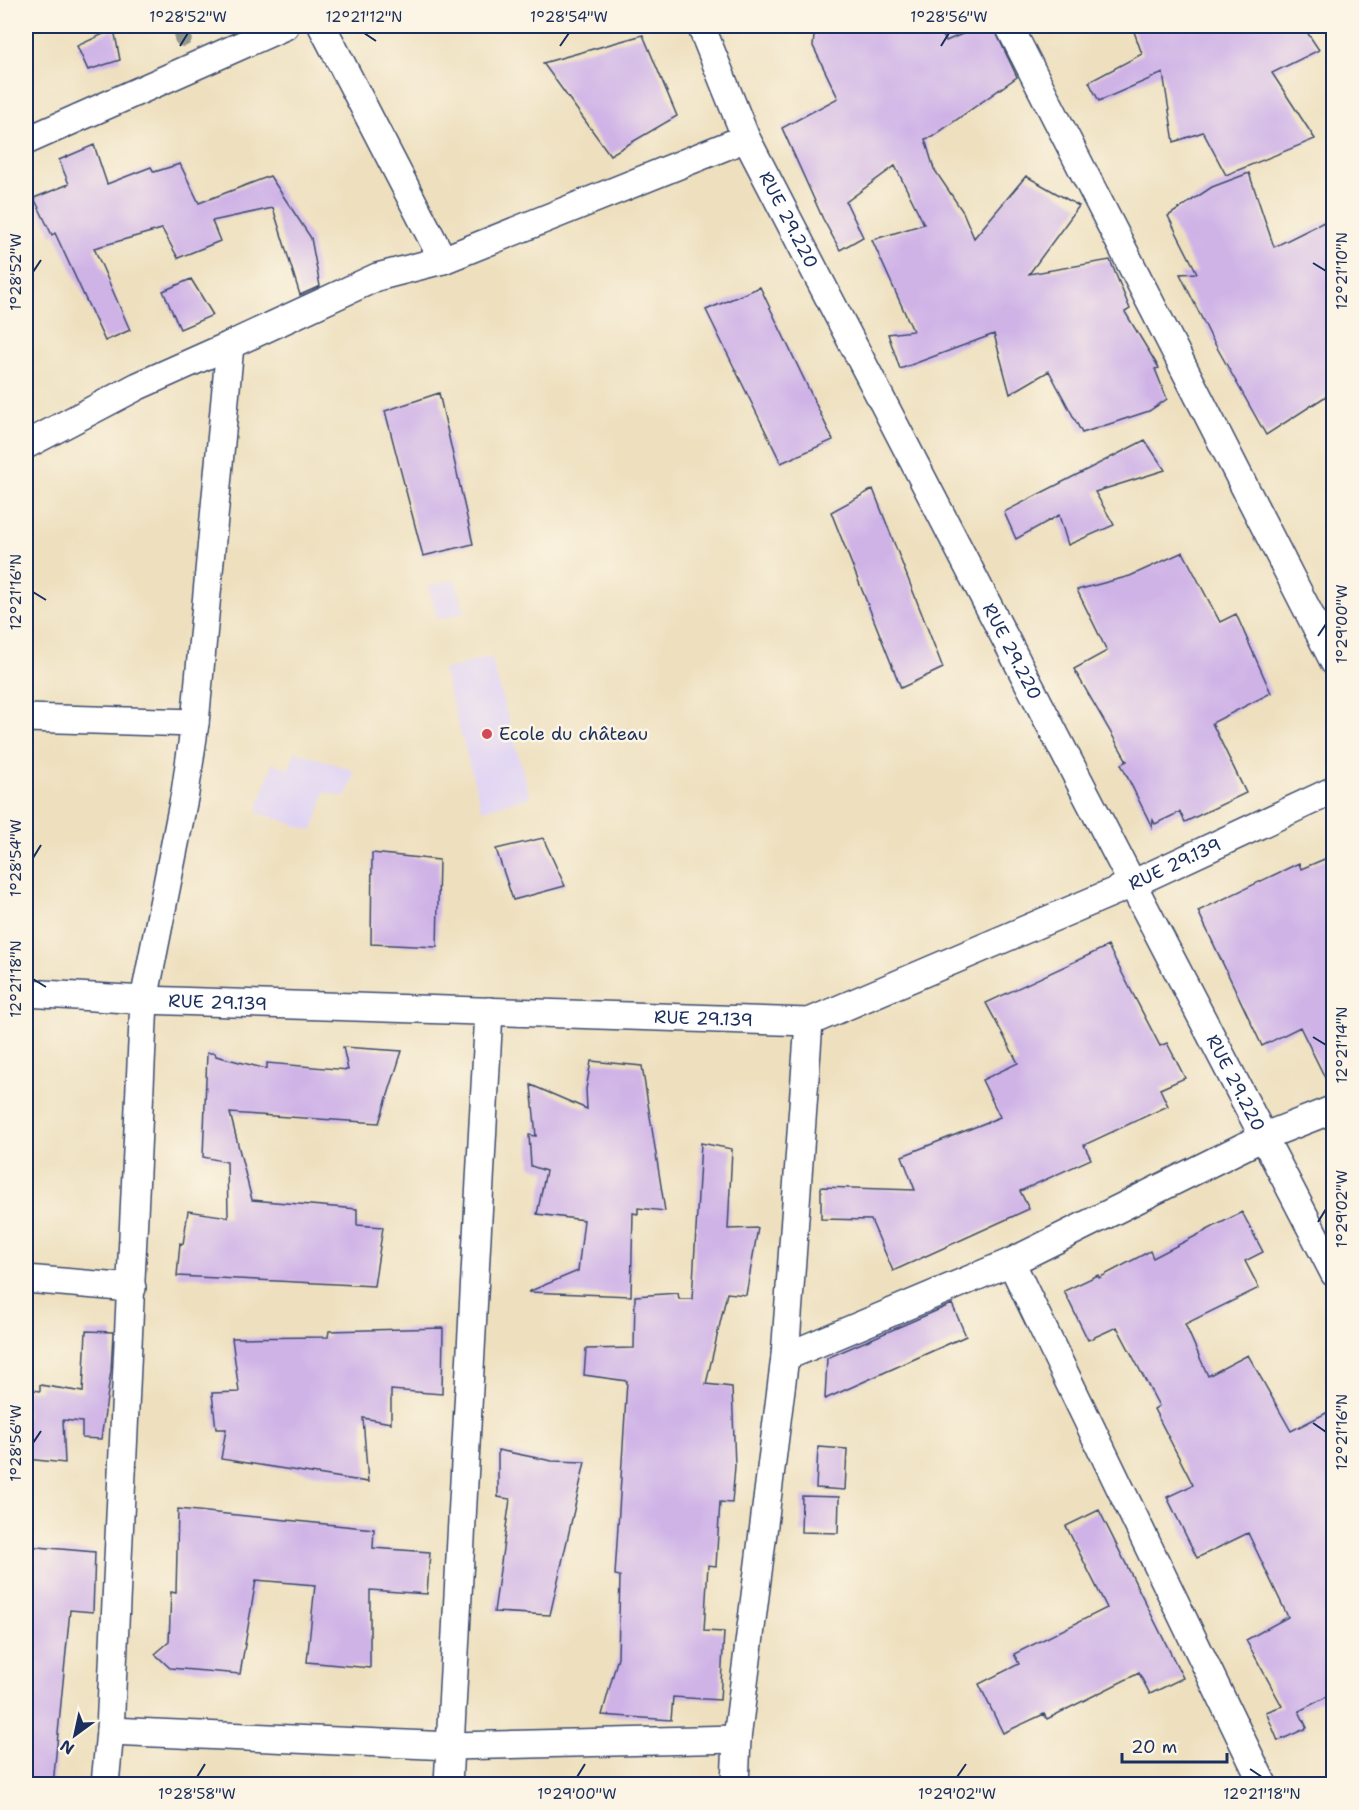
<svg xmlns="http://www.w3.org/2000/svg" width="1359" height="1810" viewBox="0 0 1359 1810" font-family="'Shantell Sans',sans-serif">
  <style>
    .built { fill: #e0d4f4 }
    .building { fill: #cfb3e7 }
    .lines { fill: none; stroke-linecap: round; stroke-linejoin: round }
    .minor-casing { stroke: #3b4a6d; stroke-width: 30 }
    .minor { stroke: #fff; stroke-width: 27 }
    .tree { fill: #92968b }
    .ticks { fill: none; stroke: #1b2f5e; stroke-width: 2 }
    .poi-dot { fill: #d1495b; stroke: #fcf5e5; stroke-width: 2 }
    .labels { text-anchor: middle; stroke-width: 5; stroke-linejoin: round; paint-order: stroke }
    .street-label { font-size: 18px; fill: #1b2f5e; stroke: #fcf5e5 }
    .poi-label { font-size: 18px; fill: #1b2f5e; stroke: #fcf5e5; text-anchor: start }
    .neatline { fill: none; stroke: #1b2f5e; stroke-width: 2 }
    .ticks-label { font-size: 15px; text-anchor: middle; fill: #1b2f5e }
  </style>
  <rect width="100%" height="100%" fill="#fcf5e5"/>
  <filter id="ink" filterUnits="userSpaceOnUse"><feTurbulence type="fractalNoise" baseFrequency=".0167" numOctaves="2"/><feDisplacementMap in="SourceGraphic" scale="12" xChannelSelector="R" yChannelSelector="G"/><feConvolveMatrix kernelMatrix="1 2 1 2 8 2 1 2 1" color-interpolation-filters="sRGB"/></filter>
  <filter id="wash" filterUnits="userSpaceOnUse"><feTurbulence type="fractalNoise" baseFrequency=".008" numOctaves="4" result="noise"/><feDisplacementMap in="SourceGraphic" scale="24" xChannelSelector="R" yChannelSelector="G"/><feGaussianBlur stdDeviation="1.35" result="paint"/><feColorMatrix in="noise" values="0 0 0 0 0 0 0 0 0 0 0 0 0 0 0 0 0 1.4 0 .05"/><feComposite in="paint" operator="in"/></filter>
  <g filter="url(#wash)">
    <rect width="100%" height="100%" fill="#eee0bf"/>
    <path class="built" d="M455,579L465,612L438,620L428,586Z
      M491,657L530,797L482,810L443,670Z
      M295,751L355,771L346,798L325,792L313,831L257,812L272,763L289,769Z"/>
    <g id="blocks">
      <path class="building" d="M815,26H937L946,41L981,26H993L1017,77L932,137L925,139L934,169L963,212L974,238L1026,176L1079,206L1029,274L1110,260L1130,309L1125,312L1159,368L1155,369L1167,399L1149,411L1082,433L1049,371L1010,394L994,334L900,369L888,334L913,331L872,240L924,224L895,166L846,202L863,237L840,250L823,219L782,128L838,98L813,46Z
        M1132,26H1303L1319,50L1272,73L1315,139L1226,175L1203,132L1174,142L1163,73L1099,101L1089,82L1142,54Z
        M114,29L120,60L88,70L77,46Z
        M643,35L677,116L610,155L543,63Z
        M94,145L107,184L151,167L154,172L180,164L199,203L270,176L311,238L320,286L300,295L273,208L212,221L220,241L178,258L162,229L94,248L130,330L105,341L55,233L52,235L34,198L69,184L59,160Z
        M1249,173L1274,247L1334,217V391L1266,435L1211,337L1180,274L1197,273L1168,216L1212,187Z
        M191,279L213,315L180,329L163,291Z
        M760,287L833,440L781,463L706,310Z
        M439,393L473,544L423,556L385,411Z
        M1145,440L1165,470L1095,492L1114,525L1068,545L1059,515L1016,539L1004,512Z
        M873,489L943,668L901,688L831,512Z
        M1183,552L1220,622L1236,614L1271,693L1212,723L1246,793L1185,822L1180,812L1155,824L1153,820L1152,827L1121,764L1127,761L1074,669L1107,651L1077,590L1130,576Z
        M543,838L565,886L513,900L496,849Z
        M372,853L439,860L437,947L371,944Z
        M1334,855V1094H1333L1300,1027L1262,1046L1198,911L1299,863L1301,869Z
        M1108,946L1160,1046L1167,1043L1185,1078L1160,1089L1168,1106L1084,1145L1091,1159L1020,1191L1029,1209L893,1271L871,1220L821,1219V1187L915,1190L902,1156L1000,1117L982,1080L1018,1063L986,1003Z
        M343,1047L402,1051L379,1123L230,1113L252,1200L357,1209V1225L383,1227L374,1286L177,1276L180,1243L183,1244L188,1211L228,1217L227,1162L203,1157L207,1053H215L216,1056L267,1069V1063L348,1070Z
        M591,1061L642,1066L665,1211L638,1208V1214L633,1213L631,1296L528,1292L578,1271L584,1220L537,1214L546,1171L531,1166L529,1135L536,1136L531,1085L587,1109L586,1089Z
        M701,1143L732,1149L728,1229L758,1228L746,1295L727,1293L706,1384L732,1387L735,1466L732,1503L720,1502L716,1566L708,1565L704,1631L724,1632L720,1700L673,1697L671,1720L602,1715L618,1657L620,1576L615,1575L627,1381L584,1375L586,1349L634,1348L635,1296L678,1293L679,1299H692Z
        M1242,1212L1263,1252L1245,1261L1259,1288L1185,1324L1208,1376L1248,1355L1291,1431L1334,1409V1693L1299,1711L1307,1728L1278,1741L1266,1712L1282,1706L1246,1640L1288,1617L1248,1533L1197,1558L1167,1497L1193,1485L1154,1409L1159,1406L1117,1327L1088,1340L1064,1291L1098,1275L1099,1278L1150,1251L1153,1258Z
        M952,1304L966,1336L825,1399L827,1358Z
        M443,1328L442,1394L391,1390V1423L363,1418L368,1482L221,1459L226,1429H216L212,1393L239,1392L232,1338L328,1337L329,1331Z
        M86,1331L113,1332L111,1371L101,1439L82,1438V1422L63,1420L65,1463L26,1459V1389L40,1391V1385L83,1392Z
        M818,1447L847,1449L845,1490L816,1488Z
        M498,1450L552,1461L585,1462L550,1615L494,1612L510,1499L498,1497Z
        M802,1496L839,1497L838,1533L801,1532Z
        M178,1509L374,1529L373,1548L430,1552L427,1594L370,1590V1668L307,1662L315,1585L256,1580L240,1674L170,1668L155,1654L169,1642L171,1592L176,1593Z
        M1099,1510L1183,1678L1150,1694L1139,1673L1047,1719L1044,1714L1003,1733L979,1684L1019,1664L1014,1654L1107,1608L1066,1526Z
        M26,1546L95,1552L93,1612L70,1610L53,1785H26Z"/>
    </g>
  </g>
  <g filter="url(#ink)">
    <use href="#blocks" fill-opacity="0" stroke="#3b4a6d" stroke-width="1.5"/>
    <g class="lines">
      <g class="minor-casing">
        <g id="minor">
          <path d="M322,26L443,260"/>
          <path id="s1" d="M701,26L746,138L1334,1273"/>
          <path d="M1009,26L1334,662"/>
          <path d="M26,141L285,26"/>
          <path d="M26,445L138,386L230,345"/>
          <path d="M26,718L195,723"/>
          <path id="s2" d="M26,993L144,1000L809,1022L1132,884L1334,790"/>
          <path d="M1011,1262L1263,1784"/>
          <path d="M26,1279L132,1288"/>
          <path d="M785,1357L1011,1262L1265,1136L1334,1109"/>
          <path d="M110,1731L451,1746L737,1739"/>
          <path d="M105,1784L110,1731L144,1000L185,793L195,723L230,345L377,277L443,260L746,138"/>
          <path d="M448,1784L489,1011"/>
          <path d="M735,1784L737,1739L785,1357L809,1022"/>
        </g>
      </g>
      <use href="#minor" class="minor"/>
    </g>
    <circle class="tree" cx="183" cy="38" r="9"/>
  </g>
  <path class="ticks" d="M364,33L376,41M180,46L188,33M560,46L569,33M941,46L949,33M1313,263L1326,271M33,272L41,260M33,592L46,600M1318,636L1326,624M33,858L41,845M33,979L46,987M1313,1037L1326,1045M1318,1222L1326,1209M1313,1423L1326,1432M33,1443L41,1431M1250,1769L1262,1777M197,1777L205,1764M577,1777L585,1764M957,1777L966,1764"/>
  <circle class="poi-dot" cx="487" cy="734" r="6"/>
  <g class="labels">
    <g class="street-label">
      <text dy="6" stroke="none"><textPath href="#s1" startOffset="213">RUE 29.220</textPath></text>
      <text dy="6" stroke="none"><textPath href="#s1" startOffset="699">RUE 29.220</textPath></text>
      <text dy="6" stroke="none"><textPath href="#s2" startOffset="1182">RUE 29.139</textPath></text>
      <text dy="6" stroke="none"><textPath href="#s2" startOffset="192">RUE 29.139</textPath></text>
      <text dy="6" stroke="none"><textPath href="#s2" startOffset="678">RUE 29.139</textPath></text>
      <text dy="6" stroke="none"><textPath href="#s1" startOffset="1185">RUE 29.220</textPath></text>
    </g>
    <g class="poi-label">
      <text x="499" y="740">Ecole du château</text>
    </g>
  </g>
  <rect width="1359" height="1810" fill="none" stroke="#fcf5e5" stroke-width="66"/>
  <g transform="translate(75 1735) rotate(213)" stroke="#fcf5e5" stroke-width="4.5" paint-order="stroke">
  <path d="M0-4.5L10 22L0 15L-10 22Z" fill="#1b2f5e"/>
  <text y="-9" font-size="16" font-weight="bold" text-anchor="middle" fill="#1b2f5e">N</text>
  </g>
  <path d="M1122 1753v9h105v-9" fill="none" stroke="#1b2f5e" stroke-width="3"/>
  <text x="1131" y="1753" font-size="18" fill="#1b2f5e" stroke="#fcf5e5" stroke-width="4.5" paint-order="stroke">20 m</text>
  <rect x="33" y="33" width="1293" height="1744" class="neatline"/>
  <g class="ticks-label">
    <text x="188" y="22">1°28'52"W</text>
    <text x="364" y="22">12°21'12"N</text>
    <text x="569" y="22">1°28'54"W</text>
    <text x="949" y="22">1°28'56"W</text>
    <text transform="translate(1342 271) rotate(-90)" y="5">12°21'10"N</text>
    <text transform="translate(16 272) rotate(-90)" y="5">1°28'52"W</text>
    <text transform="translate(16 592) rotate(-90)" y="5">12°21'16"N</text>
    <text transform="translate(1342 624) rotate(-90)" y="5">1°29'00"W</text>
    <text transform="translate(16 858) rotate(-90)" y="5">1°28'54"W</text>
    <text transform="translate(16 979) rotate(-90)" y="5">12°21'18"N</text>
    <text transform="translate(1342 1045) rotate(-90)" y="5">12°21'14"N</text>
    <text transform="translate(1342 1209) rotate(-90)" y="5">1°29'02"W</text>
    <text transform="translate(1342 1432) rotate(-90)" y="5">12°21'16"N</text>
    <text transform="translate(16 1443) rotate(-90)" y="5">1°28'56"W</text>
    <text x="197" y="1799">1°28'58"W</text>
    <text x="577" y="1799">1°29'00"W</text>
    <text x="957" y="1799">1°29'02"W</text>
    <text x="1262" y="1799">12°21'18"N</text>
  </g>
</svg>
